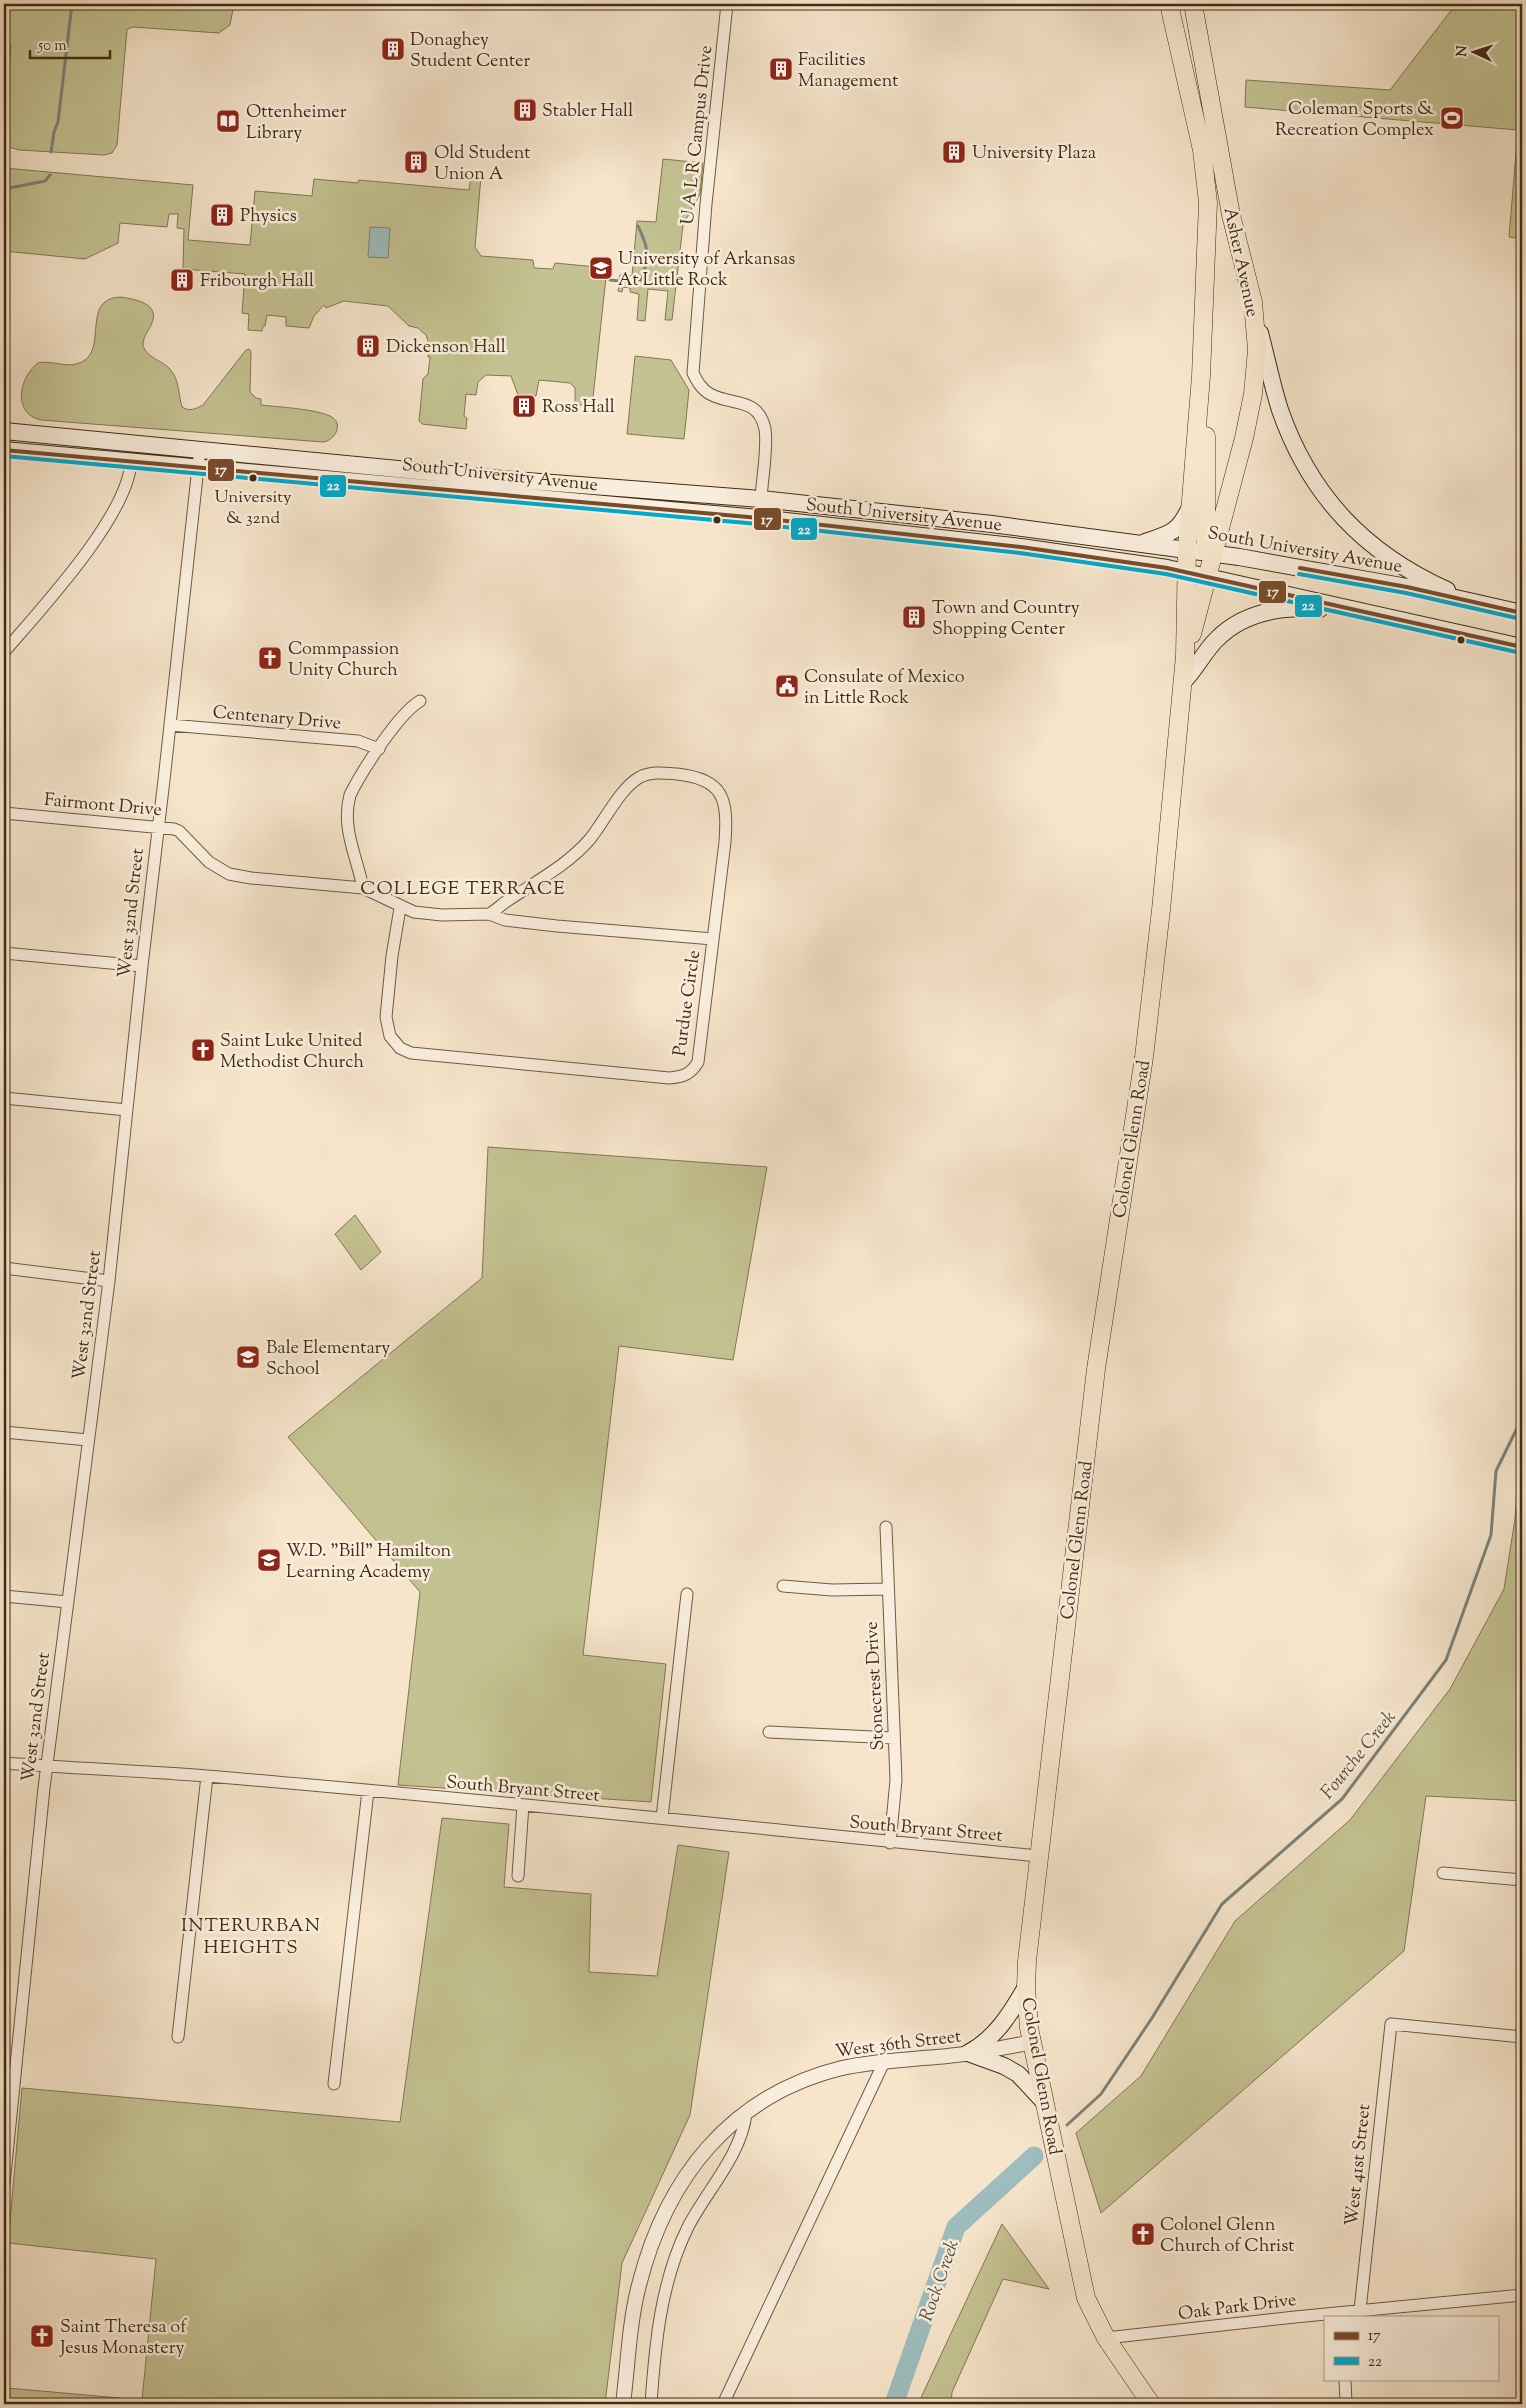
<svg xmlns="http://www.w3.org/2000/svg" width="1526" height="2408" viewBox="0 0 1526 2408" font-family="'Sorts Mill Goudy',serif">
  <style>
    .green { fill: #c4c292; stroke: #837752 }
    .water { fill: #9ebdbe; stroke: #79837a }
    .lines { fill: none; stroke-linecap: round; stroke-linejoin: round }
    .stream { stroke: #79837a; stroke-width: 3 }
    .river { stroke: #9ebdbe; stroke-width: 19 }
    .minor-casing { stroke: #6f5a41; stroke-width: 13 }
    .tertiary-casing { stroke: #6f5a41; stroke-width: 16 }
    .secondary-casing { stroke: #422c13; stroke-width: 18 }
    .primary-casing { stroke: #422c13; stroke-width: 19 }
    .minor { stroke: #f9eedd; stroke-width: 11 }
    .tertiary { stroke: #f9eedd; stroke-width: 14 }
    .secondary { stroke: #f9eedd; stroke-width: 16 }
    .primary { stroke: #f6e5cb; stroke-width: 18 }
    .bus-1-casing { stroke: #f9eedd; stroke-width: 8 }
    .bus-2-casing { stroke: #f9eedd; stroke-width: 8 }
    .bus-1 { stroke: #7a4b2a; stroke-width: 4 }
    .bus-2 { stroke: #00a9ce; stroke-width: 4 }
    .bus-dot { fill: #422c13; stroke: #f9eedd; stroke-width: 2 }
    .labels { text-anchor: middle; stroke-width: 5; stroke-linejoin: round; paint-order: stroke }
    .bus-label { font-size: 17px; fill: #422c13; stroke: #f9eedd }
    .poi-label { font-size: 18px; fill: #422c13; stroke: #f9eedd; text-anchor: start }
    .street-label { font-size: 18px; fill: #422c13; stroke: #f9eedd }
    .neighbourhood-label { font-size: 19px; letter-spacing: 1px; fill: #422c13; stroke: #f9eedd }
    .water-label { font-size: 19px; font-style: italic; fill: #59503e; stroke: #f9eedd }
    .line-badge { stroke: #f9eedd; stroke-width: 2 }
    .badge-label { font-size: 14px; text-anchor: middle; font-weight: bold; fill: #fff }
  </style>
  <rect width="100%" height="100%" fill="#f6e5cb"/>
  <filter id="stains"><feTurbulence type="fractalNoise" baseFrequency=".004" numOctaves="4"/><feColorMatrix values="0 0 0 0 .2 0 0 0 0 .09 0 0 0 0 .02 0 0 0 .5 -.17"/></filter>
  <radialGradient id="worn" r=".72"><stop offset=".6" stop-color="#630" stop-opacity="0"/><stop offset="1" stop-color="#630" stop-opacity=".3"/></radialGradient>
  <path class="green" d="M4,4H234L230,25L219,33L133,27L127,29L117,145L112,153L104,155L19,150L5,146L4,117L11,47L9,42L4,40Z
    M1456,4H1522V239L1509,237L1518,130L1245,107L1246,80L1390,90Z
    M663,159L703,163L700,194L683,225L672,320H665L668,291L648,289L645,321L637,320L639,294L630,292V288L623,287L622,292L618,291L620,275L632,276L637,221L656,222Z
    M4,168L193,185L188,240L250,245L255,191L312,196L314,179L358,183L359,180L469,190L471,175L481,176L475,247L481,256L533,260L534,268L553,269L555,263L607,268L592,407L575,404V388L570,383L539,380L536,396L518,395L511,376L486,375L478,382L476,395L466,394L464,416L467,418L466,429L422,424L419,421L423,379L428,374L430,357H428L429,344L426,335L418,328L409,326L388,306L344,301L326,308L324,305L314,316L309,328L286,326V317L267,315L265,326H263L262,331L248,330L249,314L242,313L245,274L183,269L184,229L177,228L178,214H169L167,227L120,223L118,243L85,259L4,251Z
    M120,297C134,299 162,303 151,325C147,333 143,337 143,346C148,359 162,360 170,369C180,381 178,394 182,407C190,412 195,409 203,405L246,350L249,349L251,352L250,392L256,398L261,399V405C278,407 318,409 332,417C344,425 334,441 323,442L41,420C12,414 19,377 38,363C50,360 64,367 76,364C112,356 78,299 120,297Z
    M635,356L671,360L689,390L684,439L627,434Z
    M488,1147L767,1167L733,1360L619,1346L583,1655L666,1664L651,1802L398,1785L420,1592L288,1437L482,1278Z
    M355,1215L381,1252L361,1270L335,1234Z
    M1522,1466V1801L1426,1796L1404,1951L1101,2213L1076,2133L1141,2076L1235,1921L1350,1820L1450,1689L1504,1589L1515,1519L1518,1477Z
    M442,1818L509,1824L504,1887L591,1894L589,1972L657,1976L678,1845L729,1852L690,2115L622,2263L605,2404H4L7,2388L142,2400L156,2259L8,2243L22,2088L400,2122Z
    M1002,2224L1049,2289L1003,2279L952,2392L951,2404H918Z"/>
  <path class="water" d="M370,227L390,228L388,258L368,257Z"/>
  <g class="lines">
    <path class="stream" d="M51,152L54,132L58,122L72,4
      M4,189L45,181L50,175
      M638,226C647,245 649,251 644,272
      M610,280L619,281
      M622,281L638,282L643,277
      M1067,2125L1101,2094L1152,2018L1222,1904L1342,1799L1446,1660L1491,1535L1496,1471L1522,1418"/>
    <path class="river" d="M894,2404L956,2227L1034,2156"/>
    <g class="minor-casing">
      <path id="minor" d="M727,4L706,204L693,373C697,381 701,389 710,394C731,406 758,396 765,429C768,448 762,479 761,499
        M4,652C40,610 129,515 131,461
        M170,725L358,741L379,749
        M4,813L174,829L179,831L209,862L229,874L251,878L363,888L414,912L442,915L489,914L505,920L557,926L713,939
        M363,888C357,857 341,828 350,795C362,771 398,714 420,701
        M400,908L392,956L386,1017L390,1036L400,1048L411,1053L669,1078C683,1077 691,1074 698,1062L725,842C728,799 724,779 677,774C664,773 652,771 640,777C620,788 604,822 590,839C567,866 533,883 504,903C499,907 495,911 489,914
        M4,953L142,966
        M4,1098L127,1110
        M4,1268L109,1281
        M4,1432L88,1440
        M886,1527L896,1780L890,1843
        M783,1586L832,1590L887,1589
        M4,1596L68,1602
        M769,1732L894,1738
        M4,1763C71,1768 139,1771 207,1776C485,1799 762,1829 1039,1856
        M662,1818L687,1594
        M1443,1873L1522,1880
        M518,1876L523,1805
        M178,2037L207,1776
        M334,2084L368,1791
        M4,2184L44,1788L109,1281L142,966L164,780L200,449
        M1360,2310L1391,2024L1522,2037
        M1106,2338L1295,2317L1522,2295
        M1345,2379L1346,2404
        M651,2404C655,2344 661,2281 688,2227C707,2190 742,2154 746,2113
        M723,2404L885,2060"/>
    </g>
    <g class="tertiary-casing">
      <path id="tertiary" d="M623,2404C628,2365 629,2323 639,2285C666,2178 731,2095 842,2068C873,2061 904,2060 936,2057C968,2055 1001,2048 1033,2042"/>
    </g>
    <g class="secondary-casing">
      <path id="secondary" d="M1260,333C1267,359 1272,385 1280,410C1310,496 1365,553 1447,590
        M4,431L501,479L761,499L992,524L1239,557L1407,587L1522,613
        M4,450L759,518L1021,547L1167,568L1522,647
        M1145,542C1170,534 1179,532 1190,507
        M1183,682C1196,669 1204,652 1216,640C1243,612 1283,606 1320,609
        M968,2053L1004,2066L1018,2074L1045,2103
        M968,2053C995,2039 1011,2013 1026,1987"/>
    </g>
    <g class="primary-casing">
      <path id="primary" d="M1206,552V436
        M1192,634L1244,438L1253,394L1257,350L1253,302L1231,215L1193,4
        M1151,2404L1106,2338L1086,2298L1029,2028L1026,1987L1027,1961L1096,1369L1144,1057L1161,910L1185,656L1187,550L1201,376L1208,203L1202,150L1169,4"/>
    </g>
    <use href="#minor" class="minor"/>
    <use href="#tertiary" class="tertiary"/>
    <use href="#secondary" class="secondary"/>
    <use href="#primary" class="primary"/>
    <g class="bus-1-casing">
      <path id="bus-1" d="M4,450L759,518L1021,547L1167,568L1522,647
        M1300,568L1407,587L1522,613"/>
    </g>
    <g class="bus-2-casing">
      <path id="bus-2" d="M4,456L758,524L1020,553L1166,574L1521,653
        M1299,574L1406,593L1521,619"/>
    </g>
    <use href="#bus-1" class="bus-1"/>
    <use href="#bus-2" class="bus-2"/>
  </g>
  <defs>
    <g id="building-square" transform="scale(1.25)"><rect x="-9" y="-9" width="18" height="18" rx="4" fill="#8f2418" stroke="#f9eedd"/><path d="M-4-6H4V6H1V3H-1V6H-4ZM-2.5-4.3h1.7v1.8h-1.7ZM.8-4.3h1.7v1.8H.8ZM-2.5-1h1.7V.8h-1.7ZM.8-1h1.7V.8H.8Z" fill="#fff"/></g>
    <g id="stadium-square" transform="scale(1.25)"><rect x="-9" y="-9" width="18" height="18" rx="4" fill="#8f2418" stroke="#f9eedd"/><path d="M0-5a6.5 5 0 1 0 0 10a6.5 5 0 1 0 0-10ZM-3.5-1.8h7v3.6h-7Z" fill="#fff"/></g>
    <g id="library-square" transform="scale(1.25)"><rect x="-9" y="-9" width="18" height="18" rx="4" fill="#8f2418" stroke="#f9eedd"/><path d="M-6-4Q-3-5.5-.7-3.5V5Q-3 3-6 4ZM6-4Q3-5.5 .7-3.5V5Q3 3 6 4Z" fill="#fff"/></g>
    <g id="university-square" transform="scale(1.25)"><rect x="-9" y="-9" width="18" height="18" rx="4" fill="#8f2418" stroke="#f9eedd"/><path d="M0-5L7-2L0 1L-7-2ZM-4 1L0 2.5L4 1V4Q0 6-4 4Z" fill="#fff"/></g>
    <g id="church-square" transform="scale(1.25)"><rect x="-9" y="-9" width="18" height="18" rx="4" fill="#8f2418" stroke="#f9eedd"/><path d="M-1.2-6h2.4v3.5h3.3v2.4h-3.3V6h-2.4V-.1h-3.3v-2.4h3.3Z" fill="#fff"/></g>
    <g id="civic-square" transform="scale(1.25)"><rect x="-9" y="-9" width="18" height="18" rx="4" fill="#8f2418" stroke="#f9eedd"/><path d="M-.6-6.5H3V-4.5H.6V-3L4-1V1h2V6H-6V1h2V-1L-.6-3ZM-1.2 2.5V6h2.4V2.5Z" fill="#fff"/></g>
    <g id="school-square" transform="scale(1.25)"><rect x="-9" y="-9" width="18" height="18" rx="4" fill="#8f2418" stroke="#f9eedd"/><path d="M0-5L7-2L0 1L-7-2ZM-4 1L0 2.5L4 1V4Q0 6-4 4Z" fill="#fff"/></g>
  </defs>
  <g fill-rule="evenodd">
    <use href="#building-square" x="393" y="49"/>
    <use href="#building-square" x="781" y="69"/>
    <use href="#building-square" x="525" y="110"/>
    <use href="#stadium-square" x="1452" y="118"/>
    <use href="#library-square" x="228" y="121"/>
    <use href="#building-square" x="954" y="152"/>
    <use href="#building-square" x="416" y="162"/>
    <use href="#building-square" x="222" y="215"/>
    <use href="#university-square" x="601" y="268"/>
    <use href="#building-square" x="182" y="280"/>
    <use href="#building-square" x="368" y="346"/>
    <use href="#building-square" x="524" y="406"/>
    <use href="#building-square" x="914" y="617"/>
    <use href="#church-square" x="270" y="658"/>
    <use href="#civic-square" x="787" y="686"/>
    <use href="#church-square" x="203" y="1050"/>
    <use href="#school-square" x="248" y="1357"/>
    <use href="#school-square" x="269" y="1560"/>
    <use href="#church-square" x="1143" y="2234"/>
    <use href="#church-square" x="42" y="2336"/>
  </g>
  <g class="bus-dot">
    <circle cx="253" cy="478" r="4.5"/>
    <circle cx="717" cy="520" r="4.5"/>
    <circle cx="1461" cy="640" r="4.5"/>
  </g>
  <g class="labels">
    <g class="bus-label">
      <text x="253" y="502">University<tspan x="253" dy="21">&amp; 32nd</tspan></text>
    </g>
    <g class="poi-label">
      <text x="410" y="45">Donaghey<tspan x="410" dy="21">Student Center</tspan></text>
      <text x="798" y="65">Facilities<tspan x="798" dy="21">Management</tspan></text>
      <text x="1434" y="114" text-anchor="end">Coleman Sports &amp;<tspan x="1434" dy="21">Recreation Complex</tspan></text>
      <text x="542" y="116">Stabler Hall</text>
      <text x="246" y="117">Ottenheimer<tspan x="246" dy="21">Library</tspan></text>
      <text x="434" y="158">Old Student<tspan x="434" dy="21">Union A</tspan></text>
      <text x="972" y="158">University Plaza</text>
      <text x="240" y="221">Physics</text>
      <text x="618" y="264">University of Arkansas<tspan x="618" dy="21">At Little Rock</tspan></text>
      <text x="200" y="286">Fribourgh Hall</text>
      <text x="386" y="352">Dickenson Hall</text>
      <text x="542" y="412">Ross Hall</text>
      <text x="932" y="613">Town and Country<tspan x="932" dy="21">Shopping Center</tspan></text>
      <text x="288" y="654">Commpassion<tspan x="288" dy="21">Unity Church</tspan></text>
      <text x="804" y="682">Consulate of Mexico<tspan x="804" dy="21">in Little Rock</tspan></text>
      <text x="220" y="1046">Saint Luke United<tspan x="220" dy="21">Methodist Church</tspan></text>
      <text x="266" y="1353">Bale Elementary<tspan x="266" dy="21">School</tspan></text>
      <text x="286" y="1556">W.D. "Bill" Hamilton<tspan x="286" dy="21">Learning Academy</tspan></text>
      <text x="1160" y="2230">Colonel Glenn<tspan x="1160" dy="21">Church of Christ</tspan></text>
      <text x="60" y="2332">Saint Theresa of<tspan x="60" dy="21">Jesus Monastery</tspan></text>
    </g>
    <g class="street-label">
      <text transform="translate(696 135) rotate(-84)" y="6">U A L R Campus Drive</text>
      <text transform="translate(1242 262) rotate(78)" y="6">Asher Avenue</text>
      <text transform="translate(500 474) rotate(6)" y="6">South University Avenue</text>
      <text transform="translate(904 514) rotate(6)" y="6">South University Avenue</text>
      <text transform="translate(1305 549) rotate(10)" y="6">South University Avenue</text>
      <text transform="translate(277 717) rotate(5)" y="6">Centenary Drive</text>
      <text transform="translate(103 804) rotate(5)" y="6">Fairmont Drive</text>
      <text transform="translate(130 913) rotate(-84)" y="6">West 32nd Street</text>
      <text transform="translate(686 1003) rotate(-82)" y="6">Purdue Circle</text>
      <text transform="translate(1131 1139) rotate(-81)" y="6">Colonel Glenn Road</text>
      <text transform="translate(86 1315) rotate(-83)" y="6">West 32nd Street</text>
      <text transform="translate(1076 1540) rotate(-83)" y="6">Colonel Glenn Road</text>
      <text transform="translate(874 1686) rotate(-93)" y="6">Stonecrest Drive</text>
      <text transform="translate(35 1717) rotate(-83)" y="6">West 32nd Street</text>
      <text transform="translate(523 1788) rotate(5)" y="6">South Bryant Street</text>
      <text transform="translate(926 1828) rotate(5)" y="6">South Bryant Street</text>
      <text transform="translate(898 2043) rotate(-7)" y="6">West 36th Street</text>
      <text transform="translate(1042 2076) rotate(80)" y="6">Colonel Glenn Road</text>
      <text transform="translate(1357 2165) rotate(-84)" y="6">West 41st Street</text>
      <text transform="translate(1237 2306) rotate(-7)" y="6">Oak Park Drive</text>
    </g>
    <g class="neighbourhood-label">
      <text x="463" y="894">COLLEGE TERRACE</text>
      <text x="251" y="1931">INTERURBAN<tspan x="251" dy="22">HEIGHTS</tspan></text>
    </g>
    <g class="water-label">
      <text transform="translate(1357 1754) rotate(-51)" y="7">Fourche Creek</text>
      <text transform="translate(938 2280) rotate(-71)" y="7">Rock Creek</text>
    </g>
  </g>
  <g class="line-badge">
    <rect x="207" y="458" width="28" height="24" rx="5" fill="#7a4b2a"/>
    <rect x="319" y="474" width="28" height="24" rx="5" fill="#00a9ce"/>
    <rect x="753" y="507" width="29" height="24" rx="5" fill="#7a4b2a"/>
    <rect x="790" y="517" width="28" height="24" rx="5" fill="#00a9ce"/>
    <rect x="1258" y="580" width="29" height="24" rx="5" fill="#7a4b2a"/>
    <rect x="1294" y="594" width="29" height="24" rx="5" fill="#00a9ce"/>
  </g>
  <g class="badge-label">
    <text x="221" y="474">17</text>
    <text x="333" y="490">22</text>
    <text x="767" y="524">17</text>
    <text x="804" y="534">22</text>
    <text x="1273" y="596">17</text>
    <text x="1308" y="610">22</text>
  </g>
  <rect width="1526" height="2408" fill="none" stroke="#f6e5cb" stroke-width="20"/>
  <rect x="5" y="5" width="1516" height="2398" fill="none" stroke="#422c13" stroke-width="2.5"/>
  <rect x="10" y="10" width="1506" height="2388" fill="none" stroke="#422c13"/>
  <rect x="1324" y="2316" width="175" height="65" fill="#f9eedd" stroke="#b0a08c"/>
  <rect x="1334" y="2332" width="25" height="8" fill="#7a4b2a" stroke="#b0a08c"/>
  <text x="1368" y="2340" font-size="15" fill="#422c13">17</text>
  <rect x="1334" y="2357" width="25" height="8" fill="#00a9ce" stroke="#b0a08c"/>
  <text x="1368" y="2366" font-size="15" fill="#422c13">22</text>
  <g transform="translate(1474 52) rotate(274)" stroke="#f9eedd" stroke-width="4" paint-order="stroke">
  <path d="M0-4L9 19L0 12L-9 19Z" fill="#422c13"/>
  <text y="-8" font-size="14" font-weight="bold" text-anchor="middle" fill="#422c13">N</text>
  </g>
  <path d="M30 50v8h80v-8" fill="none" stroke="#422c13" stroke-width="2.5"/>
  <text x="38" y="50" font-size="15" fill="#422c13" stroke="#f9eedd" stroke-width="4" paint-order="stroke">50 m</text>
  <rect width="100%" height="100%" filter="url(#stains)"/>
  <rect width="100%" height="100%" fill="url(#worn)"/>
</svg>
